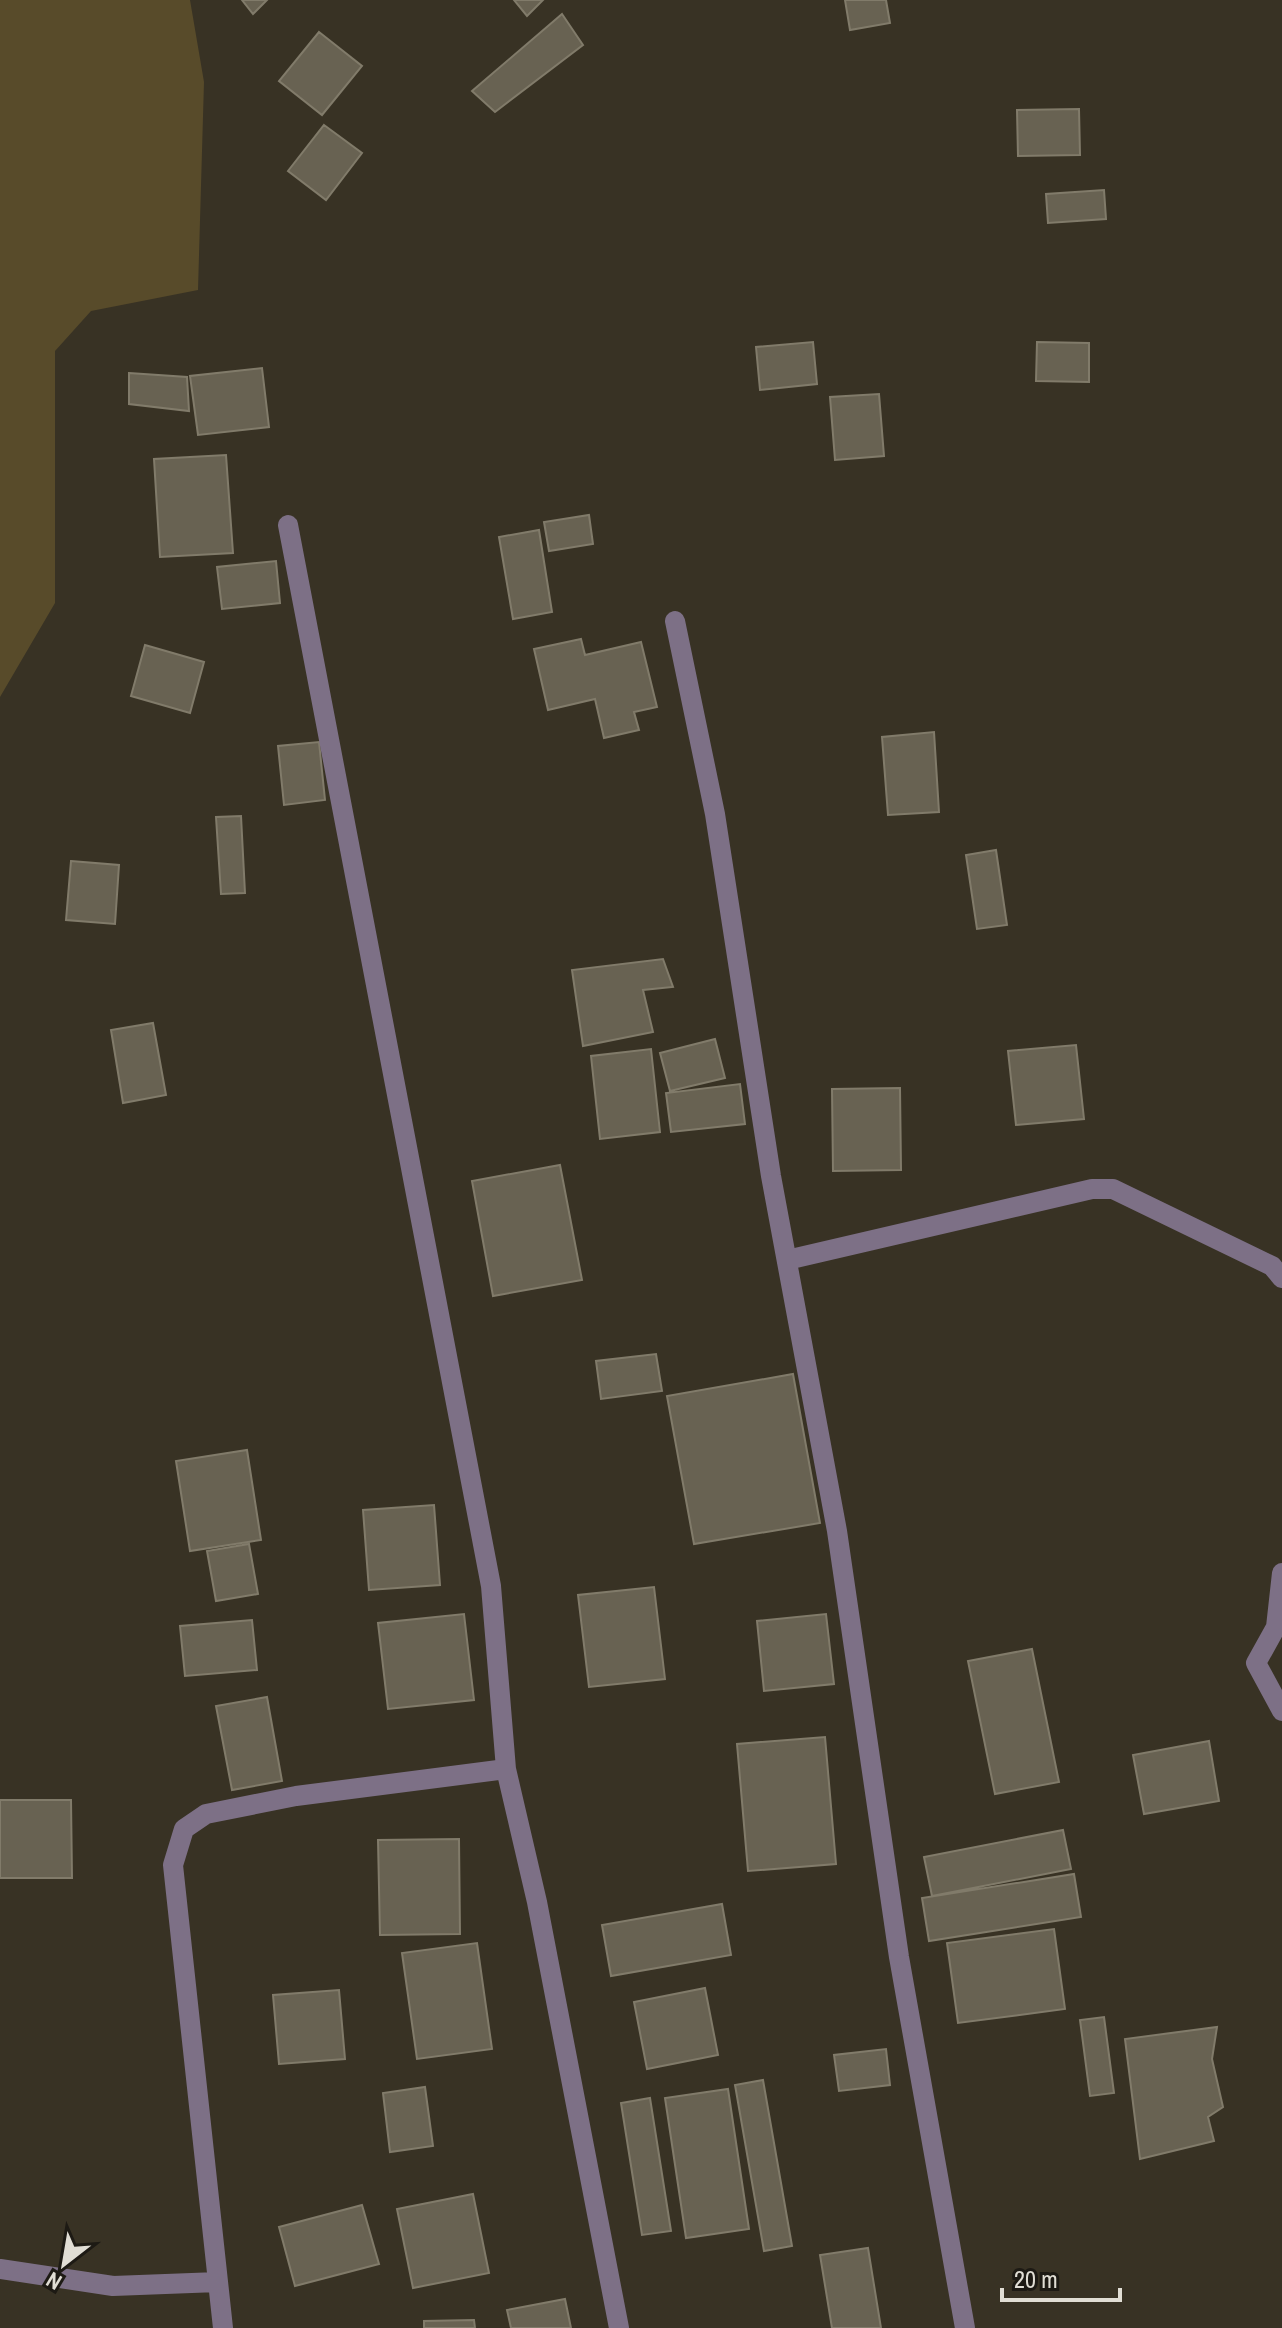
<svg xmlns="http://www.w3.org/2000/svg" width="1282" height="2328" viewBox="0 0 1282 2328" font-family="'Archivo Narrow',sans-serif">
  <style>
    .green { fill: #584b2a }
    .building { fill: #686252; stroke: #817b6a; stroke-width: 2 }
    .lines { fill: none; stroke-linecap: round; stroke-linejoin: round }
    .minor { stroke: #7d7086; stroke-width: 20 }
  </style>
  <rect width="100%" height="100%" fill="#383224"/>
  <path class="green" d="M0,0H190L204,82L198,290L91,311L55,351V603L0,697Z"/>
  <path class="building" d="M242,0H267L253,14Z
    M514,0H543L527,16Z
    M845,0H886L890,23L850,30Z
    M562,14L583,45L495,112L472,91Z
    M319,32L362,66L322,115L279,81Z
    M1079,109L1080,155L1018,156L1017,110Z
    M324,125L362,153L326,200L288,171Z
    M1104,190L1106,219L1048,223L1046,194Z
    M813,342L817,384L760,390L756,347Z
    M1037,342L1089,343V382L1036,381Z
    M262,368L269,427L198,435L190,376Z
    M129,373L187,377L189,411L129,404Z
    M879,394L884,456L835,460L830,397Z
    M226,455L233,553L160,557L154,459Z
    M589,515L593,544L549,551L544,522Z
    M539,530L552,612L513,619L499,537Z
    M276,561L280,603L222,609L217,567Z
    M581,639L585,655L641,642L657,707L634,712L639,730L604,738L595,699L548,710L534,649Z
    M145,645L204,662L190,713L131,696Z
    M934,732L939,812L888,815L882,737Z
    M319,742L325,800L284,805L278,746Z
    M241,816L245,893L221,894L216,817Z
    M996,850L1007,925L977,929L966,855Z
    M71,861L119,865L115,924L66,920Z
    M663,959L673,987L643,990L653,1032L583,1046L572,970Z
    M153,1023L166,1095L123,1103L111,1030Z
    M715,1039L725,1078L670,1091L660,1053Z
    M1076,1045L1084,1119L1016,1125L1008,1051Z
    M651,1049L660,1132L600,1139L591,1056Z
    M740,1084L745,1124L671,1132L666,1093Z
    M900,1088L901,1170L833,1171L832,1089Z
    M560,1165L582,1280L493,1296L472,1181Z
    M656,1354L662,1391L601,1399L596,1361Z
    M793,1374L820,1523L694,1544L667,1396Z
    M247,1450L261,1540L190,1551L176,1461Z
    M434,1505L440,1585L369,1590L363,1510Z
    M249,1544L258,1594L216,1601L207,1551Z
    M654,1587L665,1679L589,1687L578,1595Z
    M464,1614L474,1700L388,1709L378,1623Z
    M826,1614L834,1684L764,1691L757,1621Z
    M252,1620L257,1670L185,1676L180,1626Z
    M1032,1649L1059,1782L995,1794L968,1661Z
    M267,1697L282,1781L232,1790L216,1706Z
    M825,1737L836,1864L748,1871L737,1744Z
    M1209,1741L1219,1801L1144,1814L1133,1755Z
    M0,1800H71L72,1878H0Z
    M1063,1830L1071,1869L932,1896L924,1857Z
    M459,1839L460,1934L380,1935L378,1840Z
    M1074,1874L1081,1917L929,1941L922,1898Z
    M722,1904L731,1955L611,1976L602,1925Z
    M1054,1929L1065,2009L958,2023L947,1943Z
    M477,1943L492,2049L417,2059L402,1953Z
    M705,1988L718,2055L647,2069L634,2002Z
    M339,1990L345,2059L279,2064L273,1995Z
    M1104,2017L1114,2093L1090,2096L1080,2020Z
    M1217,2027L1212,2059L1223,2107L1208,2117L1214,2141L1140,2159L1125,2039Z
    M886,2049L890,2085L839,2091L834,2055Z
    M763,2080L792,2246L764,2251L735,2085Z
    M425,2087L433,2146L390,2152L383,2093Z
    M728,2089L749,2229L686,2238L665,2098Z
    M650,2098L671,2231L642,2235L621,2103Z
    M473,2194L489,2273L413,2288L397,2209Z
    M362,2205L379,2264L295,2286L279,2227Z
    M868,2248L881,2328H832L820,2255Z
    M565,2299L571,2328H511L507,2310Z
    M474,2320L475,2328H424V2321Z"/>
  <g class="lines">
    <path class="minor" d="M288,525L491,1586L506,1769L537,1902L619,2328
      M675,621L715,814L771,1176L837,1531L899,1957L965,2328
      M787,1260L1092,1189H1113L1272,1266L1282,1278
      M1282,1573L1276,1627L1256,1663L1282,1711
      M0,2269L113,2286L218,2282
      M223,2328L173,1865L184,1829L206,1814L296,1796L506,1769"/>
  </g>
  <g transform="translate(64 2264) rotate(211)" stroke="#1d1a14" stroke-width="6" paint-order="stroke">
  <path d="M0-6L14 30L0 20L-14 30Z" fill="#e1ded5"/>
  <text y="-12" font-size="22" font-weight="bold" text-anchor="middle" fill="#e1ded5">N</text>
  </g>
  <path d="M1002 2288v12h118v-12" fill="none" stroke="#e1ded5" stroke-width="4"/>
  <text x="1014" y="2288" font-size="24" fill="#e1ded5" stroke="#1d1a14" stroke-width="6" paint-order="stroke">20 m</text>
</svg>
